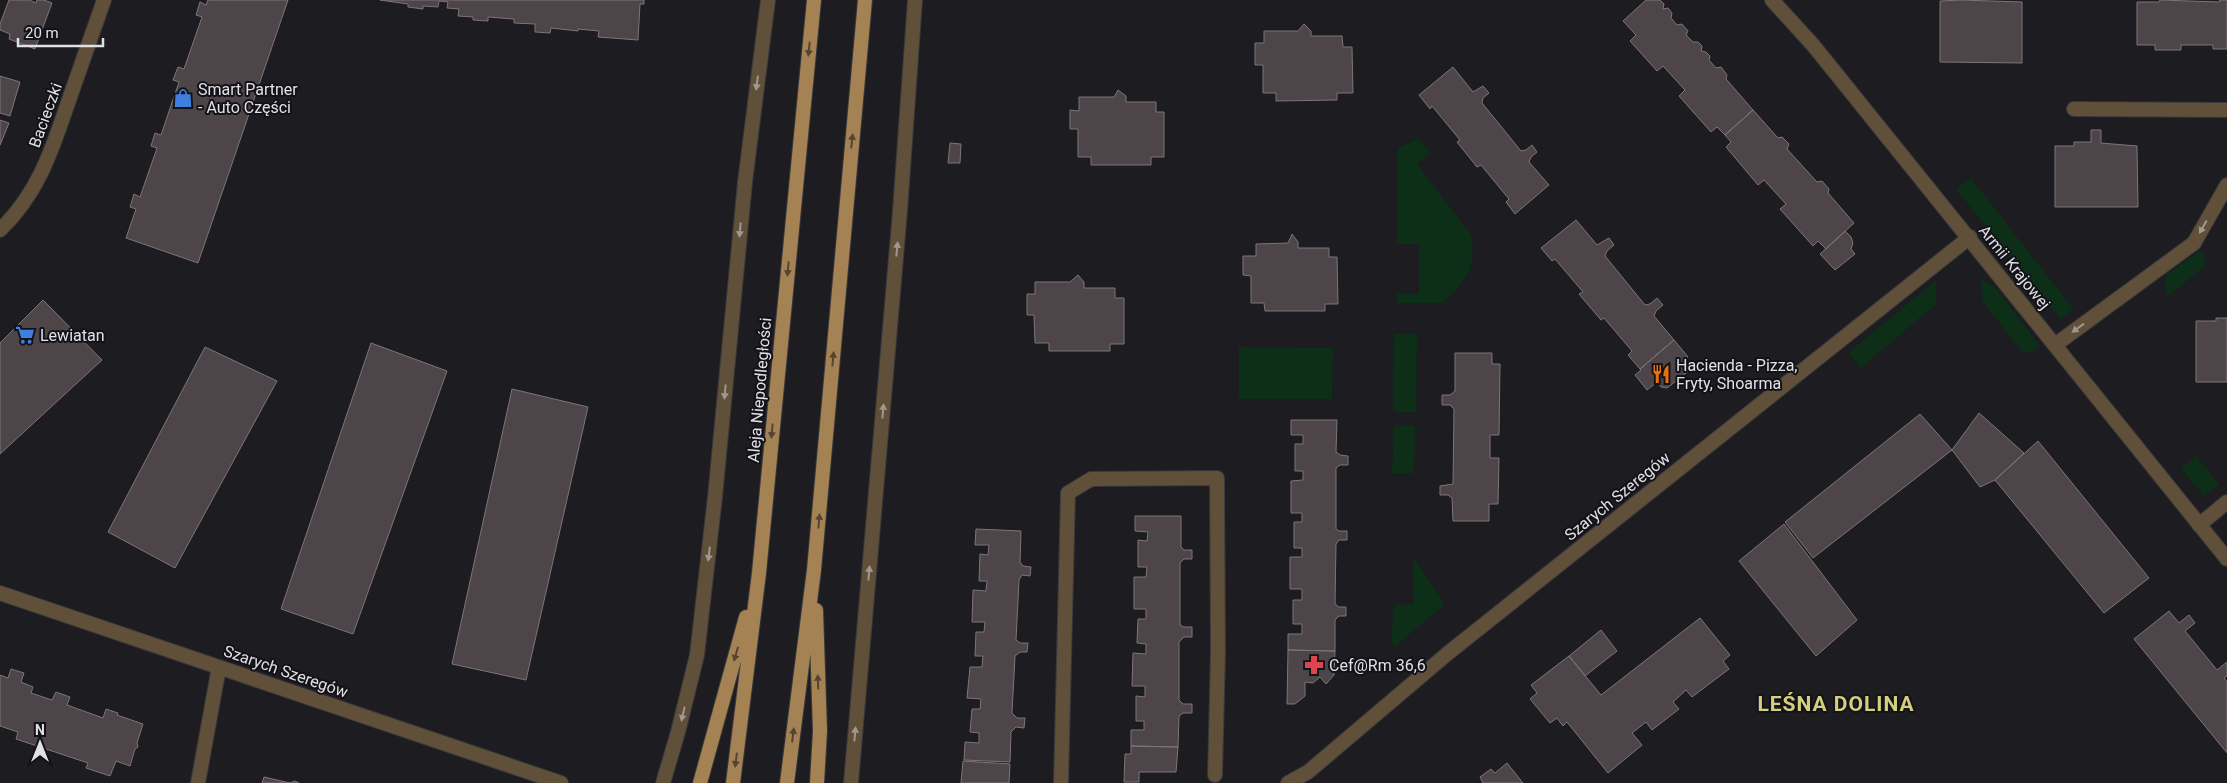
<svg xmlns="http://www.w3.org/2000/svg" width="2227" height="783" viewBox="0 0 2227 783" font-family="Roboto,sans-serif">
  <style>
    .green { fill: #0d2f17 }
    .building { fill: #4d4547; stroke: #7e7578 }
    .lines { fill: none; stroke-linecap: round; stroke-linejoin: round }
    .minor-casing { stroke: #38383c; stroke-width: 16 }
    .primary-casing { stroke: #38383c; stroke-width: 16 }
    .minor { stroke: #604f39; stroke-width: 14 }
    .primary { stroke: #a58253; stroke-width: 14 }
    .oneway { fill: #543 }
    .oneway2 { fill: #a0988f }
    .labels { text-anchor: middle; stroke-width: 4; stroke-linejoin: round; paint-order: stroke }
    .poi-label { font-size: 16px; fill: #e1e1e5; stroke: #131218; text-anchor: start }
    .street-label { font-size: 16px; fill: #e1e1e5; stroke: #131218 }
    .district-label { font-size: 21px; font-weight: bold; letter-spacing: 1px; fill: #d4ce7f; stroke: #131218 }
  </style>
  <rect width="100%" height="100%" fill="#1c1c21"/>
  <path class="green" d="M1419,138L1431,154L1417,164L1471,235C1477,268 1466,282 1442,303H1397V294H1419V244H1397L1398,148Z
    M1971,178L2074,310L2060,319L1956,189Z
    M2198,252L2204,253L2205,266L2167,297L2165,276Z
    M1981,279L1995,287L2040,346L2030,353L2022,352L1983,302Z
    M1936,280V304L1861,368L1848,353Z
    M1394,334H1417L1416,412H1393Z
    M1239,347L1333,348L1332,399H1239Z
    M1394,425L1415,426L1414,473H1392Z
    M2196,456L2219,484L2204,496L2181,469Z
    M1413,557L1445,604L1394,647L1391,639L1394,605L1414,604Z"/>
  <path class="building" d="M9,0H29L36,3L37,0H44L52,3L35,49L9,39L10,34L0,30V24Z
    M208,0H288L198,263L126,238L136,209L130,207L134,194L140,197L157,148L151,146L155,133L161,135L179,82L173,80L178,67L184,69L202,17L196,15L200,2L206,5Z
    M380,0H644V4H640L638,40L598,37L599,31L578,29V31L551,28L550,33L535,32V24L514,23V19L488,17V21L473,20V17L458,16L459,9L447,8L448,2L439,1L438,7L423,6V9L408,7V4Z
    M1646,0H1660L1664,4L1663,9L1668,8L1672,13L1671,18L1677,25L1682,24L1688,31L1686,35L1693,42H1698L1702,46L1701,51L1706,52L1710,56L1709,60L1716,68L1721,67L1727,75L1726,79L1753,110L1725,135L1717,127L1711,132L1679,96L1685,90L1663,66L1657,71L1630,41L1636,35L1623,21Z
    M1961,0L2022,2V63L1940,62V1Z
    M2160,0L2219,2L2220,0H2227V49H2213V45H2181V50H2155V45H2137V2H2159Z
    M1304,24L1311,31V36H1342L1343,47H1352L1353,93H1337V100L1276,101V93H1263V65H1255V43H1264V31H1298Z
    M1453,67L1473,92L1483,86L1489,93L1483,98L1482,103L1521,151L1526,150L1532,145L1537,152L1531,157L1529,162L1549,185L1515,214L1506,202L1509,199L1481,165L1477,167L1457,142L1460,140L1432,106L1430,109L1419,95Z
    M0,76L20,82L10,116L0,113Z
    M1118,90L1126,96V102H1156V112H1164V157H1151V165H1091V157H1078V129H1070V110L1079,111V97H1114Z
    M1753,110L1778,138L1782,137L1789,144L1787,149L1817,182L1822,181L1829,189L1828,193L1854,223L1826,249L1818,241L1813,246L1780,209L1786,204L1764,180L1758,185L1726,147L1731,142L1725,135Z
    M0,120L9,123L0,145Z
    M2091,130H2101V143L2137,146L2138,207H2055V146H2074V142H2091Z
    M950,143L961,144L960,163H948Z
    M1576,220L1597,245L1609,238L1614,245L1607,251L1605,256L1645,305L1650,304L1657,298L1663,305L1656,311L1654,316L1674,340L1640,369L1628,355L1632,351L1604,318L1601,320L1579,294L1583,292L1555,259L1552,261L1541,248Z
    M1845,231L1851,237L1853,243L1851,249L1855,254L1835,270L1820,254Z
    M1292,234L1298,242V248H1329V257H1337L1338,304H1325V311H1265L1264,303H1251V276L1243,275V256H1256V244L1288,243Z
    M1078,275L1084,282V288H1115V298H1124V344H1110V351H1049V343H1035L1034,315H1027V294H1035V282H1070Z
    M43,300L102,360L0,454V343Z
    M2216,318H2227V382H2196V321H2216Z
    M1674,340L1688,357L1686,360L1690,370L1681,377H1677L1676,381L1667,388L1661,387L1657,382L1647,390L1635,375L1641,370L1640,369Z
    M371,343L447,371L353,634L281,609Z
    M205,347L277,381L175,568L108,532Z
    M1455,353H1492V364H1500L1499,435H1490V458H1499L1498,504H1489V521H1453L1452,498L1448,495H1440V486L1453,484L1454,409L1450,405H1442V395H1450L1455,391Z
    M512,389L588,407L526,680L452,664Z
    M1979,413L2024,453L1995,480L1980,487L1952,450Z
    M1920,414L1952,450L1813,558L1785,522Z
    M1291,420H1337L1336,452L1340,455L1348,456V465H1340L1336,468V529L1339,531H1347V540H1339L1336,544L1335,604L1339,607H1346V616H1339L1335,620V651L1288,650V634H1302V624H1293V600H1302V589H1290V557H1302V548H1294V522H1302V513H1291V481L1303,480V471H1295V444H1303V435H1291Z
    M2038,441L2149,578L2104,613L1995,480Z
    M1135,516H1181V547L1184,550H1192V559H1184L1180,563V625L1184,627H1192V637H1184L1179,642V700L1183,704H1192V713H1183L1179,716L1178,747L1131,746V730H1144V721H1136V696L1145,697V686H1132L1133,653L1146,654V644L1137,643L1138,619H1146V609H1134V577H1146L1147,567H1138V540L1147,541L1148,532L1135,531Z
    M1784,524L1857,620L1816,656L1739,561Z
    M976,529L1021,531L1020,562L1023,566L1031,567L1030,576L1022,575L1019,580L1016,640L1020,643H1028L1027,652H1020L1015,656L1012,713L1017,718H1025L1024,728L1016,727L1011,732L1010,762L964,760L965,742L979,743V733L970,732L972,709H980L981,699L967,698L970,667H982L983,656H975L976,632H984L985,622H972L973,590L986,591L987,581H979L980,554L988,555L989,545H975Z
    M2169,611L2179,623L2189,615L2195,623L2185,631L2217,670L2227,662V676L2224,678L2227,682V753L2134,639Z
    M1700,618L1730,655L1723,661L1729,669L1692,697L1686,690L1673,702L1679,709L1652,730L1646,722L1632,733L1642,745L1608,773L1567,722L1563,726L1557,718L1550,723L1530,699L1537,693L1531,685L1569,656L1601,695Z
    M1601,630L1617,651L1585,676L1569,656Z
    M1288,650L1335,651L1334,675L1326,684L1320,677L1313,683L1305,682V696L1295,704H1287Z
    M11,669L24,673L21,682L33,687L31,693L52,700L56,692L70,697L67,705L103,718L106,709L118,713L117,715L143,724L137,743L138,747L135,749L130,766L116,761L110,776L86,768L88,763L16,739L18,732L0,726V675L8,678Z
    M1131,746L1178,747L1176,772H1139V782H1124L1125,754H1131Z
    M963,761L1010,764L1009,783H961Z
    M1507,763L1523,783H1483L1480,777L1491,769L1495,773Z
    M264,777L290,783L295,781L299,783H262Z"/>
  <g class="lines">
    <g class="minor-casing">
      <path id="minor" d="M1772,0L1813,45L2227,559
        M2074,109L2227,110
        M0,230C39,193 53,147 70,97C81,65 93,32 104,0
        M2055,345L2194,243L2227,185
        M2199,525L2227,502
        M0,593L561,783
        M198,783L219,667
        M663,783L678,732L697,655L715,497L745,182L768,0
        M851,783L900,211L915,0
        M1061,783L1068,493L1091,479L1217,478L1218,652L1215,775
        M1288,783L1308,772L1447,654L1970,237"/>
    </g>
    <g class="primary-casing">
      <path id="primary" d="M816,610L820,731L817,783
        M700,783L746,617
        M733,783L759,573L814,0
        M787,783L814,570L865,0"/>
    </g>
    <use href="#minor" class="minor"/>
    <use href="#primary" class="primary"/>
  </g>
  <defs><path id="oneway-solid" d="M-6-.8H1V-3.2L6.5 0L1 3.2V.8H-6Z" transform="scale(1.25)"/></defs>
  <g class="oneway">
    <use href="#oneway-solid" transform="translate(809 49) rotate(96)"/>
    <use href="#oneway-solid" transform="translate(852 141) rotate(-84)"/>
    <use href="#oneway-solid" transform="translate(788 269) rotate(95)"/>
    <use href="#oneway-solid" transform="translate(833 359) rotate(-85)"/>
    <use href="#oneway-solid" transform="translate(772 431) rotate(95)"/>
    <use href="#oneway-solid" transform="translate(819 521) rotate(-85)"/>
    <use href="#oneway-solid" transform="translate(736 654) rotate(106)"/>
    <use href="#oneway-solid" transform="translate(818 682) rotate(-92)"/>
    <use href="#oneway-solid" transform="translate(793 735) rotate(-83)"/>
    <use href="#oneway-solid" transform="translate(736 760) rotate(97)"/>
  </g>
  <g class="oneway2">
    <use href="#oneway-solid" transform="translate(757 83) rotate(97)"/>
    <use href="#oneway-solid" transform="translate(2203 227) rotate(119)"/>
    <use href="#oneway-solid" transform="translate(740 230) rotate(95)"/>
    <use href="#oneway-solid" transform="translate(897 249) rotate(-85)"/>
    <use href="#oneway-solid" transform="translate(2078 328) rotate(144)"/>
    <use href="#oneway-solid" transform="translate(725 392) rotate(95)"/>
    <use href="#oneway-solid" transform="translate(883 411) rotate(-85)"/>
    <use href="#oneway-solid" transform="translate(709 554) rotate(97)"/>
    <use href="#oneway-solid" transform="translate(869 573) rotate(-85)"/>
    <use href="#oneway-solid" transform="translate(683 714) rotate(103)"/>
    <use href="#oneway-solid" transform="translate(855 734) rotate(-85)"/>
  </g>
  <defs>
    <g id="shop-bare" transform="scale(1.5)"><path d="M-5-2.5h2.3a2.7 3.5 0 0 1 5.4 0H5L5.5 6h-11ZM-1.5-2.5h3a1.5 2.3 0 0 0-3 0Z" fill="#3f7fe0" stroke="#131218" stroke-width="2.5" paint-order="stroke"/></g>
    <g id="supermarket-bare" transform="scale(1.5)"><path d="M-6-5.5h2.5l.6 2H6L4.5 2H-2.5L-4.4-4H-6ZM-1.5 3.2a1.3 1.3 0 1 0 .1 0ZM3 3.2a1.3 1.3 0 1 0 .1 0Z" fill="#3f7fe0" stroke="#131218" stroke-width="2.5" paint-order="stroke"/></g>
    <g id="restaurant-bare" transform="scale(1.5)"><path d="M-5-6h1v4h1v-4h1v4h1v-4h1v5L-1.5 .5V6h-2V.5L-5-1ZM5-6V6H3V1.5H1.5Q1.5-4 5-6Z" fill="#e8710a" stroke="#131218" stroke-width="2.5" paint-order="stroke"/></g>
    <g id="pharmacy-bare" transform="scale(1.5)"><path d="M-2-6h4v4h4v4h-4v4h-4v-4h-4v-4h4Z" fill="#e0444e" stroke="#131218" stroke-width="2.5" paint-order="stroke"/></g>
  </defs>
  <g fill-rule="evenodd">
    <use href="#shop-bare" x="183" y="98"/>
    <use href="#supermarket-bare" x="25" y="335"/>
    <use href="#restaurant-bare" x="1661" y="374"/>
    <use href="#pharmacy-bare" x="1314" y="665"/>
  </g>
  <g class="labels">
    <g class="poi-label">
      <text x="198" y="95">Smart Partner<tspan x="198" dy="18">- Auto Części</tspan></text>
      <text x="40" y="341">Lewiatan</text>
      <text x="1676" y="371">Hacienda - Pizza,<tspan x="1676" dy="18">Fryty, Shoarma</tspan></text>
      <text x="1329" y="671">Cef@Rm 36,6</text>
    </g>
    <g class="street-label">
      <text transform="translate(45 115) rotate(-70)" y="6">Bacieczki</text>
      <text transform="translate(2015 267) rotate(51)" y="6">Armii Krajowej</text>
      <text transform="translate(759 390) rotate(-85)" y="6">Aleja Niepodległości</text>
      <text transform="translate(1617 496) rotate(-39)" y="6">Szarych Szeregów</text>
      <text transform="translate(286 671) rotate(19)" y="6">Szarych Szeregów</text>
    </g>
    <g class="district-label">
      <text x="1836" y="711">LEŚNA DOLINA</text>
    </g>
  </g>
  <g transform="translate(40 743)" stroke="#131218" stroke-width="4" paint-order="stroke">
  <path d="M0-4L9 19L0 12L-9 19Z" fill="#e1e1e5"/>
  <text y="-8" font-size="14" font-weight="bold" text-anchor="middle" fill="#e1e1e5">N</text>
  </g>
  <path d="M18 38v8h85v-8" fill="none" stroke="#e1e1e5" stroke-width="2.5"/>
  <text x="25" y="38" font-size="15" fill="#e1e1e5" stroke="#131218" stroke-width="4" paint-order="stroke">20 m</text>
</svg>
